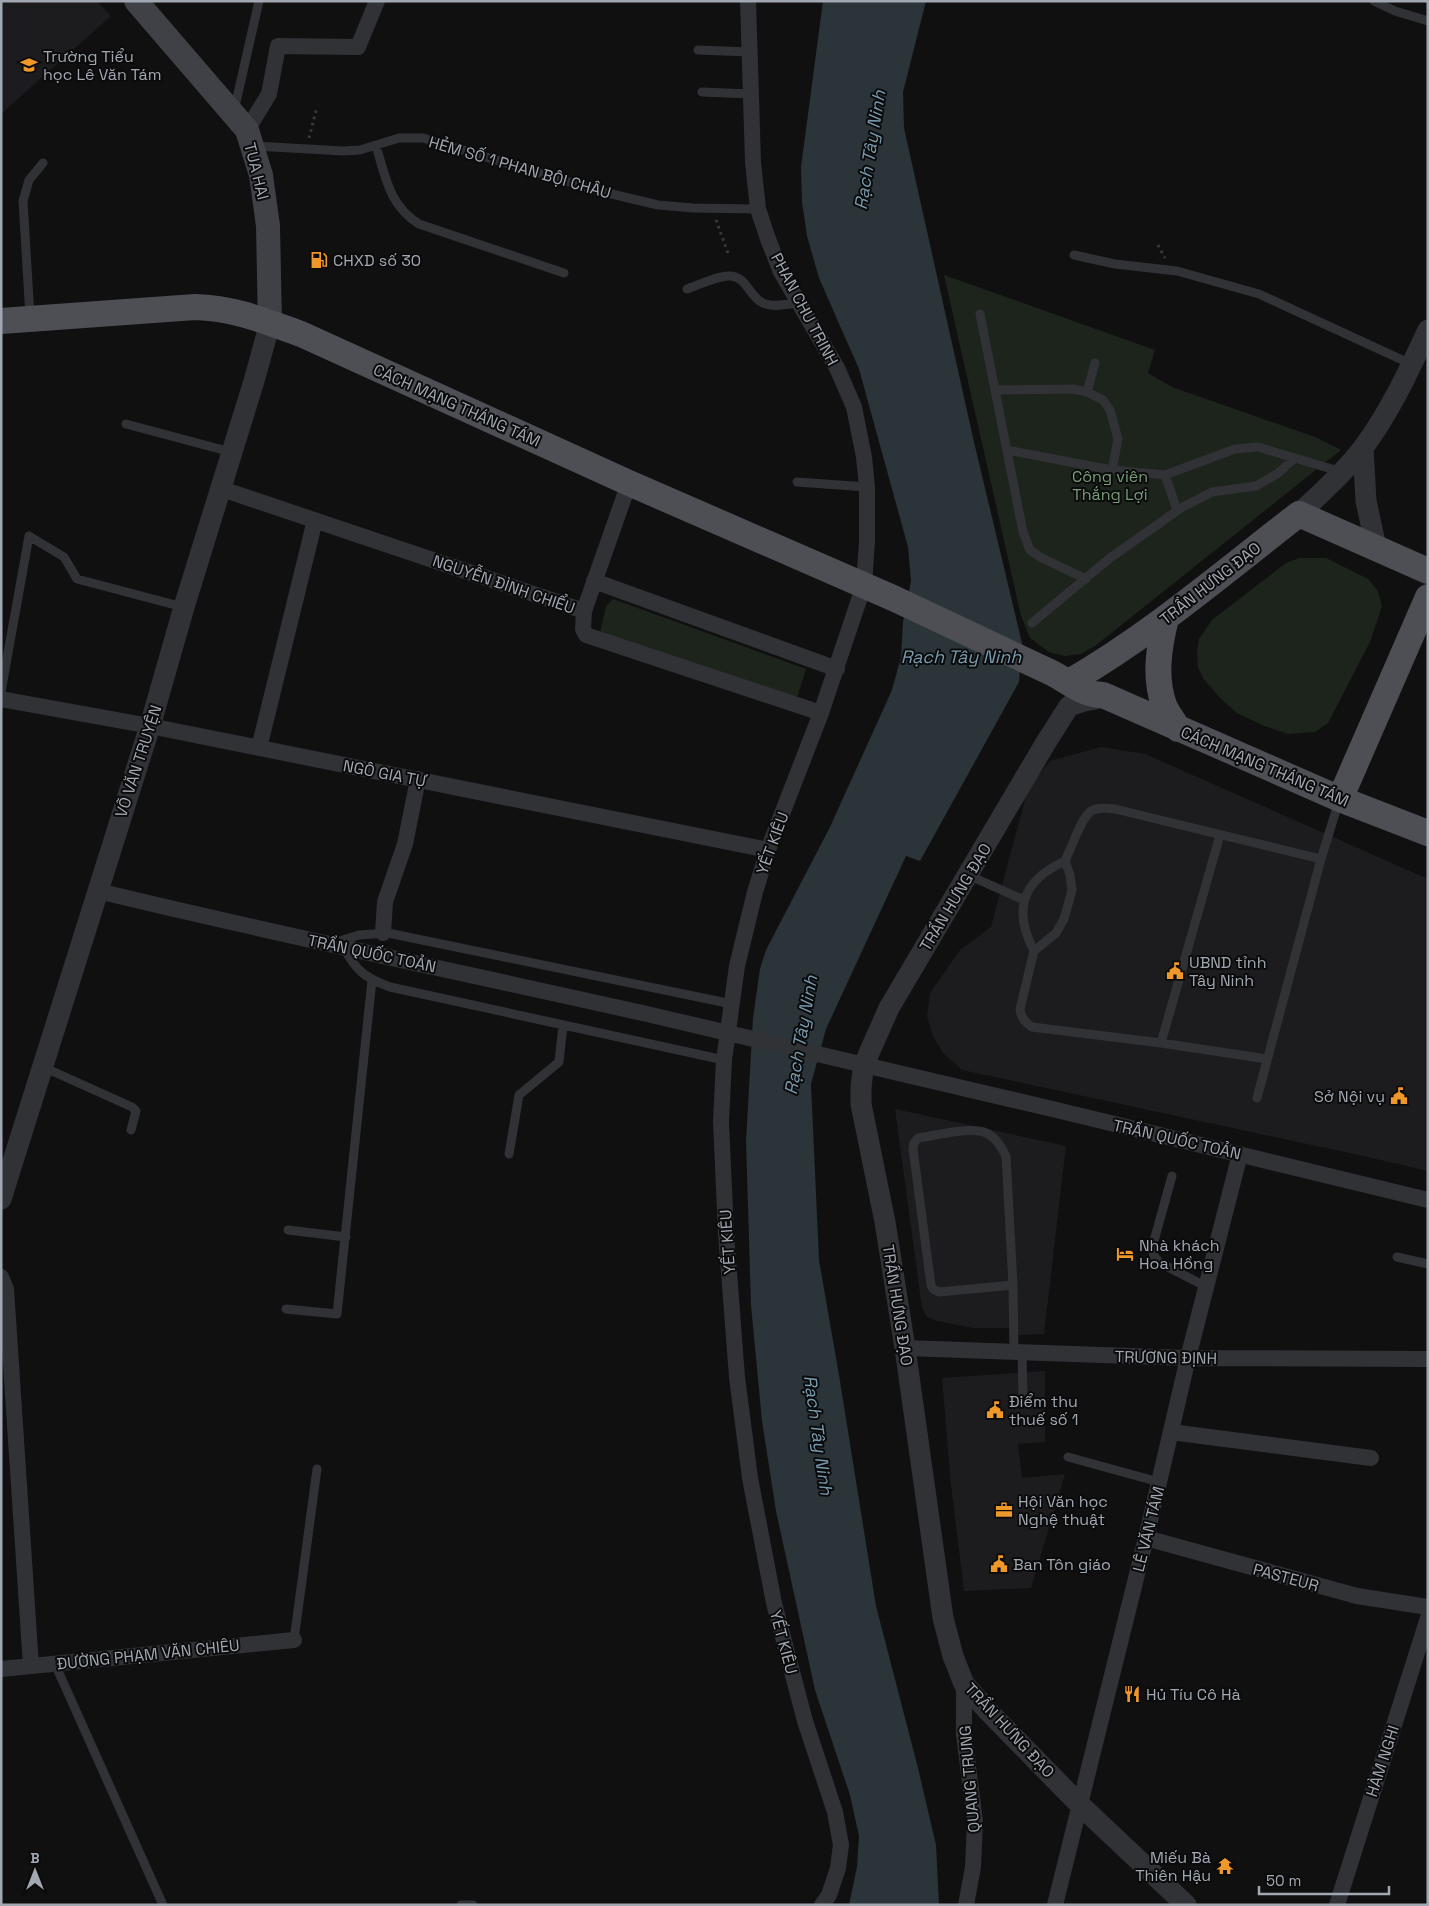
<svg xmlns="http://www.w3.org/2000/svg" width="1429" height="1906" viewBox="0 0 1429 1906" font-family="'Space Grotesk',sans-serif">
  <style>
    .built { fill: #1c1c1e }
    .green { fill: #1c241c }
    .water { fill: #2a3439 }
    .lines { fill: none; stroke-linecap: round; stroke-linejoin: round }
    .path { stroke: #37393d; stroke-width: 3; stroke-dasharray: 2.5 4; stroke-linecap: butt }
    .service { stroke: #313236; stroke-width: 9 }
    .minor { stroke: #313236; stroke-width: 16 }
    .tertiary { stroke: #313236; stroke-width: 21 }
    .secondary { stroke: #3f4146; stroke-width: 24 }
    .primary { stroke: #4d4f55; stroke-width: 26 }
    .labels { text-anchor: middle; stroke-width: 4; stroke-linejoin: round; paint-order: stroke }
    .poi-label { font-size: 16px; fill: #a1a8b2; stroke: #0b0b0c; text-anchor: start }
    .street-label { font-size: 16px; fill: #a1a8b2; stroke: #0b0b0c }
    .park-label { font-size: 16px; fill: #799d78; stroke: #0b0b0c }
    .water-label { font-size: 18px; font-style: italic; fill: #779aae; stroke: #0b0b0c }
  </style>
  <rect width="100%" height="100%" fill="#101011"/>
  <path class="built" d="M1,1H97L111,16L1,114Z
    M1101,747L1145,754L1428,879V1171L1354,1154L962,1070L943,1053L933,1036L927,1017L930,993L960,950L991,927L1028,788L1050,761Z
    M895,1109L1066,1146L1044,1334L1016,1335L1014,1328H973L937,1321L927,1317L922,1308Z
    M1045,1371V1442L1018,1444L1022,1478L1065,1474L1031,1588L964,1591L951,1485L942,1378Z"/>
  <path class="green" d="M944,275L1155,350L1148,373L1172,387L1315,437L1341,450L1095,646L1081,654L1065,656L1049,652L1030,638L1021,616Z
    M1299,558H1326L1368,579L1378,591L1382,606L1370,642L1328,723L1315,732L1288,734L1262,725L1237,713L1220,698L1203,678L1198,667L1197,653L1199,639L1212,620L1286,563Z
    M613,599L806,669L797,698L600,633L606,606Z"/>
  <path class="water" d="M823,1H926L903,92L904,128L974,442L1022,643L1019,682L920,861L906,856L826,1029L811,1084L819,1260L839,1375L876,1606L918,1768L936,1845L939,1905H849L857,1867L859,1836L850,1795L815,1690L776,1511L762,1421L751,1305L746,1141L753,1018L760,969L766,950L830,827L892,690L901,657L903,622L911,581L908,547L859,369L819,278L807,236L802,202L801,167Z"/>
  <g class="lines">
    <path class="path" d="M309,138L317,107
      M716,220L729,256
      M1158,245L1165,258"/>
    <path class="service" d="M1374,1L1395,11L1428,21
      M698,50L750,52
      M702,92L751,94
      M234,111L259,1
      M255,146L343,151L360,150L399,138H423L599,191L658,205L693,208L758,209
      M376,146C386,178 389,205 419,224L564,273
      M1074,255L1115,264L1177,271L1259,294L1411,364
      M687,289C699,285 714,277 728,276C747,275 748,296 763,303C773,308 787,304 798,303
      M980,314L1023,532L1030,550L1040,557L1086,579
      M30,317L23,201L29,180L43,163
      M995,390L1073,389L1087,392L1103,400L1110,410L1118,439L1112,470
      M1087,392L1095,363
      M126,424L231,452
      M1007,450L1112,470L1165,475L1235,449L1258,447L1342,472
      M1165,475L1177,510
      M797,482L867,487
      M1032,623L1110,558L1181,508L1212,492L1256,486L1277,474L1295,458
      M1,692L29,536L64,557L77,579L183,607
      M968,875L1024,900
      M333,943L359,935L388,933L732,1004
      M343,947C357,971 363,977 390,987L724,1060
      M1034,951L1056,933L1064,919L1072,890L1070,875L1065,861
      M1161,1043L1220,835
      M1267,1059L1161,1043L1032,1027C1025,1022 1021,1018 1020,1009L1034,951C1012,909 1023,880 1065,861C1071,849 1081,818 1091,811C1098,807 1108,808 1115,809L1321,859
      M43,1067L132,1107L136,1111L131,1130
      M1257,1098L1321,859L1339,801
      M509,1154L519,1095L559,1062L563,1025
      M1172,1176L1152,1248L1154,1256L1160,1263L1207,1287
      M288,1230L346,1237
      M1397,1257L1428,1264
      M1013,1285L939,1292L933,1289L931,1285L913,1149L914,1143L918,1138C934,1136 971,1126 986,1133C996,1137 1001,1147 1006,1156L1013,1285L1014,1352
      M286,1309L337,1314L372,980
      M1022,1353L1023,1399
      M1068,1457L1159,1482
      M294,1640L317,1469
      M55,1664L163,1905
      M461,1905H473"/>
    <path class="minor" d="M748,1L753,162L758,209L768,239L781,272L837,368L854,407L864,457L867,487V541L864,585L821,713L768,850L755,892L737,966L724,1060L721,1122L726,1233L737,1377L750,1478L774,1603L805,1721L835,1812L841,1845L838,1868L829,1895L822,1905
      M247,130L269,94L278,46L358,47L377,1
      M629,483L584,611L583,629L586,635L821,713
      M222,489L584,611
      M594,581L837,669
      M1,699L150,726L768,850
      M259,748L315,520
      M98,891C280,935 464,973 647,1014C908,1074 1168,1136 1428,1200
      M383,933L385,902L405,844L418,779
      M1,1277L6,1289L31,1666
      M905,1348L1188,1358L1428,1359
      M1171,1432L1371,1458
      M1146,1538L1357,1596L1428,1607
      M1,1669L294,1640
      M964,1684V1734L975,1822L973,1867L966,1905
      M1055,1905L1146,1538L1188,1358L1240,1154
      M1337,1905L1428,1618"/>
    <path class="tertiary" d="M1363,448L1366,501L1376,547
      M1299,514C1321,493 1345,472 1363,448C1390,412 1409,370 1428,330
      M1106,697L1084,701L1069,706L1045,744L889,1008L869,1053L863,1069L861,1088V1104L885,1222L905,1348L943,1618L953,1656L964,1684L988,1711L1080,1805L1186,1905
      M1,1199L150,726L184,607L254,381L270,323"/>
    <path class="secondary" d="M136,1L247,130L261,175L264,197L268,226L270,323"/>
    <path class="primary" d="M1,321L195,307C234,308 265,321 301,334L629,483L893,598L1052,673C1069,682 1083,695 1103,695L1340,799L1428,833
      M1166,618C1159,647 1154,676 1164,705C1167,713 1174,721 1178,729
      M1069,682C1152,634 1224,572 1299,514L1428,571
      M1340,799L1428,597"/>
  </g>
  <defs>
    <g id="school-bare" transform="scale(1.35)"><path d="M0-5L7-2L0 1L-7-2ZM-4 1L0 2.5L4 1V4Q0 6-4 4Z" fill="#f09729" stroke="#0b0b0c" stroke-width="2.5" paint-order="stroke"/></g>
    <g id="fuel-bare" transform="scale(1.35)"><path d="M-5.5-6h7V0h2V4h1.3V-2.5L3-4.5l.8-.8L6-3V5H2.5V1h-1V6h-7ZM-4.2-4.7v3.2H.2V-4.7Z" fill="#f09729" stroke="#0b0b0c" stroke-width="2.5" paint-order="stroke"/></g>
    <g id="civic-bare" transform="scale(1.35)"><path d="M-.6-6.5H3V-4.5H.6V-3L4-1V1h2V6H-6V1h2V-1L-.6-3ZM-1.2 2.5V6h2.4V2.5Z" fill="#f09729" stroke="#0b0b0c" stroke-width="2.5" paint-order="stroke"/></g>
    <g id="hotel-bare" transform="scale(1.35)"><path d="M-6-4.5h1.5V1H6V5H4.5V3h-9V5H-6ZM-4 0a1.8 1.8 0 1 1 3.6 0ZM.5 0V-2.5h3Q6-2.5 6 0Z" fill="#f09729" stroke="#0b0b0c" stroke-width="2.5" paint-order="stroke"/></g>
    <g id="office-bare" transform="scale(1.35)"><path d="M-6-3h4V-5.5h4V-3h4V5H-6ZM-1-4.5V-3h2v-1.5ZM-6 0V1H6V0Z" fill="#f09729" stroke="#0b0b0c" stroke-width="2.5" paint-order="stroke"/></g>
    <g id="restaurant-bare" transform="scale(1.35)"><path d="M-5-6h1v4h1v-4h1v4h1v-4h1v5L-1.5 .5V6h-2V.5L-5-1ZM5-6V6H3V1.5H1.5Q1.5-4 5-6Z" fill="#f09729" stroke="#0b0b0c" stroke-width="2.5" paint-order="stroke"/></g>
    <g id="temple-bare" transform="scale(1.35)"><path d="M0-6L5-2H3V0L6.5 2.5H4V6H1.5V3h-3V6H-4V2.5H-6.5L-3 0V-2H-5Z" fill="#f09729" stroke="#0b0b0c" stroke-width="2.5" paint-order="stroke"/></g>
  </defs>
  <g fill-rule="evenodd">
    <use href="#school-bare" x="29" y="65"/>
    <use href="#fuel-bare" x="319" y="260"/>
    <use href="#civic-bare" x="1175" y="971"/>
    <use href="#civic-bare" x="1399" y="1096"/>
    <use href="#hotel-bare" x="1125" y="1254"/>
    <use href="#civic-bare" x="995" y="1410"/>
    <use href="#office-bare" x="1004" y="1510"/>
    <use href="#civic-bare" x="999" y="1564"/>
    <use href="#restaurant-bare" x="1132" y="1694"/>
    <use href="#temple-bare" x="1225" y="1866"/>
  </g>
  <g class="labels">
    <g class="poi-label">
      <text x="43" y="62">Trường Tiểu<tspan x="43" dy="18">học Lê Văn Tám</tspan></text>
      <text x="333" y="266">CHXD số 30</text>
      <text x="1189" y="968">UBND tỉnh<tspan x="1189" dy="18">Tây Ninh</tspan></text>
      <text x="1385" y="1102" text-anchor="end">Sở Nội vụ</text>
      <text x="1139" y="1251">Nhà khách<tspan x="1139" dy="18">Hoa Hồng</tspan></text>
      <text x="1009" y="1407">Điểm thu<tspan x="1009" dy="18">thuế số 1</tspan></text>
      <text x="1018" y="1507">Hội Văn học<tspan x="1018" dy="18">Nghệ thuật</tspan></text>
      <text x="1013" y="1570">Ban Tôn giáo</text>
      <text x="1146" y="1700">Hủ Tíu Cô Hà</text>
      <text x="1211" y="1863" text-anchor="end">Miếu Bà<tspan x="1211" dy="18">Thiên Hậu</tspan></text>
    </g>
    <g class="street-label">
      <text transform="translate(520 167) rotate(16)" y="6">HẺM SỐ 1 PHAN BỘI CHÂU</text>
      <text transform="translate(257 171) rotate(76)" y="6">TUA HAI</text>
      <text transform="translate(805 309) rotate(62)" y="6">PHAN CHU TRINH</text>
      <text transform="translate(457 405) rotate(24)" y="6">CÁCH MẠNG THÁNG TÁM</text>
      <text transform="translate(1210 583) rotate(-38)" y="6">TRẦN HƯNG ĐẠO</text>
      <text transform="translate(504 584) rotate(19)" y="6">NGUYỄN ĐÌNH CHIỂU</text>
      <text transform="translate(138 761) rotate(-72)" y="6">VÕ VĂN TRUYỆN</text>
      <text transform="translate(1265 766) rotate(23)" y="6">CÁCH MẠNG THÁNG TÁM</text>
      <text transform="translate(385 773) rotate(11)" y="6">NGÔ GIA TỰ</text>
      <text transform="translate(772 843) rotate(-70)" y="6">YẾT KIÊU</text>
      <text transform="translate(955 897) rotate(-59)" y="6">TRẦN HƯNG ĐẠO</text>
      <text transform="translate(372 953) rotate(12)" y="6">TRẦN QUỐC TOẢN</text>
      <text transform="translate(1177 1139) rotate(13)" y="6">TRẦN QUỐC TOẢN</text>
      <text transform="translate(727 1242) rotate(-94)" y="6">YẾT KIÊU</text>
      <text transform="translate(898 1305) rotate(81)" y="6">TRẦN HƯNG ĐẠO</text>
      <text transform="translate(1166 1357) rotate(1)" y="6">TRƯƠNG ĐỊNH</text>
      <text transform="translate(1148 1529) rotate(-76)" y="6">LÊ VĂN TÁM</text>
      <text transform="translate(1286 1577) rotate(15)" y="6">PASTEUR</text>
      <text transform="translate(784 1642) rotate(75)" y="6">YẾT KIÊU</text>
      <text transform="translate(148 1654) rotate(-6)" y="6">ĐƯỜNG PHẠM VĂN CHIÊU</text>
      <text transform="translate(1010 1730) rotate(47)" y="6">TRẦN HƯNG ĐẠO</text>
      <text transform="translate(1382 1761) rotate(-72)" y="6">HÀM NGHI</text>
      <text transform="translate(969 1779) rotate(-95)" y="6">QUANG TRUNG</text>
    </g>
    <g class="park-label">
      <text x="1110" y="482">Công viên<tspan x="1110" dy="18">Thắng Lợi</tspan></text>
    </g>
    <g class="water-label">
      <text transform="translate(870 150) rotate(-81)" y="6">Rạch Tây Ninh</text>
      <text x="961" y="663">Rạch Tây Ninh</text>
      <text transform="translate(801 1035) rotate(-80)" y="6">Rạch Tây Ninh</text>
      <text transform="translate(818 1435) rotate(82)" y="6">Rạch Tây Ninh</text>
    </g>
  </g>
  <rect width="1429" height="1906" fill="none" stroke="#a1a8b2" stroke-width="5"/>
  <g transform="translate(35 1871)" stroke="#0b0b0c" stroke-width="4" paint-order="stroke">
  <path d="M0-4L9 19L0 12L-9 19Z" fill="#a1a8b2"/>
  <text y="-8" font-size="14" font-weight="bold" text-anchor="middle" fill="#a1a8b2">B</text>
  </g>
  <path d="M1259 1886v8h130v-8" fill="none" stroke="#a1a8b2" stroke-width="2.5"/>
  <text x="1266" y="1886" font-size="15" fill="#a1a8b2" stroke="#0b0b0c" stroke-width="4" paint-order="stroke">50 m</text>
</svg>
